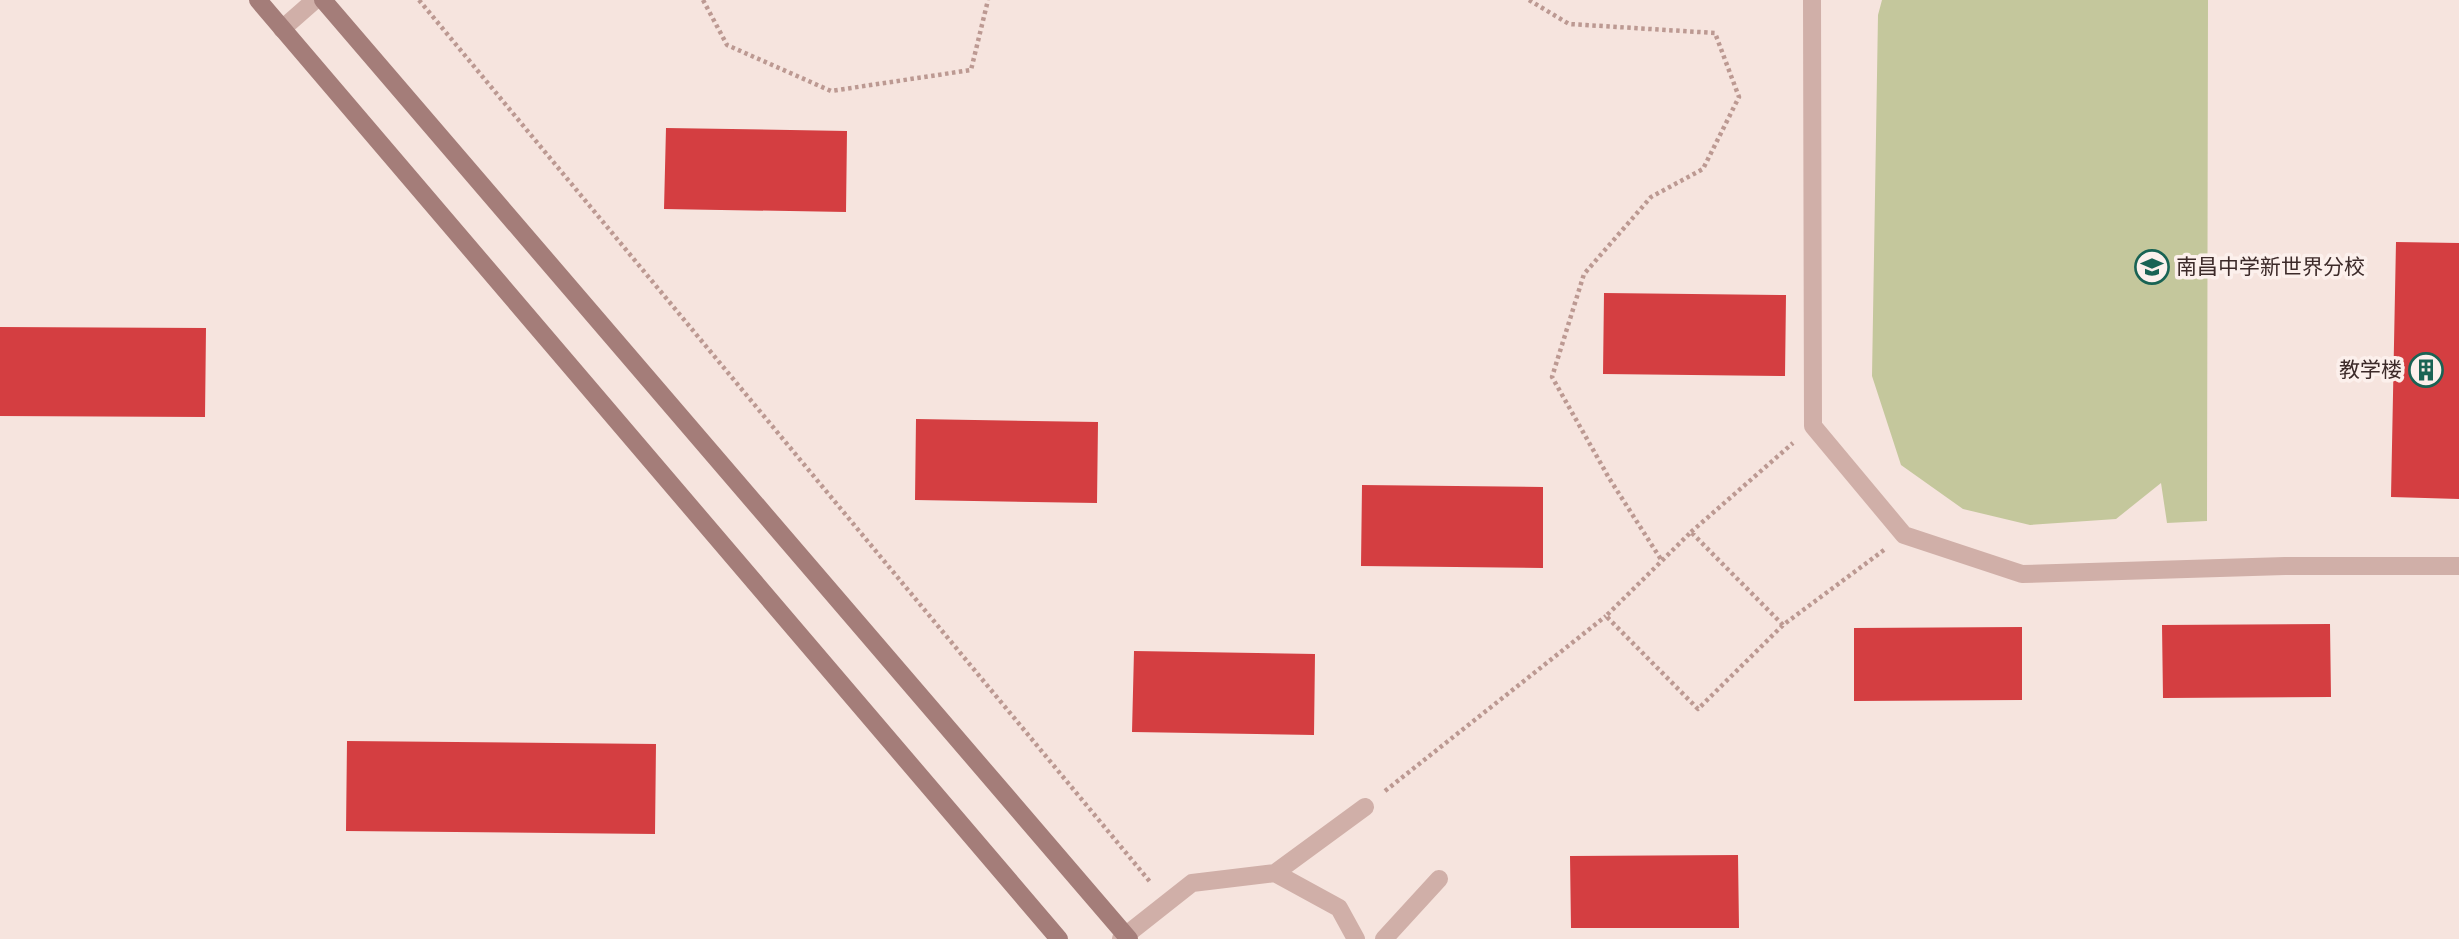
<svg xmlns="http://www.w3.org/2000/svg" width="2459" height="939" viewBox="0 0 2459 939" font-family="Karla,'Noto Sans SC',sans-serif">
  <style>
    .green { fill: #c4c79c }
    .building { fill: #d43e41 }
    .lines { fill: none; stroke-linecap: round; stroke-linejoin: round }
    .path { stroke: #bc9992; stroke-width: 4.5; stroke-dasharray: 3.5 3.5; stroke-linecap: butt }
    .service { stroke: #d0afa8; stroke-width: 18 }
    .minor { stroke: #d0afa8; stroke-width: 18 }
    .secondary { stroke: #a47d79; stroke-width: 18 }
    .labels { text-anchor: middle; stroke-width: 7; stroke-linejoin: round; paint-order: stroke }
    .poi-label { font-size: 21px; fill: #3c2a29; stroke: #fcf0ec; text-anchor: start }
  </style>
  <rect width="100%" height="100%" fill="#f6e4de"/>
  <path class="green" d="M1882,0H2208L2207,521L2167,523L2161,483L2116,519L2030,525L1963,509L1901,465L1872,376L1878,15Z"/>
  <path class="building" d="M666,128L847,131L846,212L664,209Z
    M2396,242L2459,243V499L2391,497Z
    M1604,293L1786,295L1785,376L1603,374Z
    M0,327L206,328L205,417L0,416Z
    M916,419L1098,422L1097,503L915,500Z
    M1362,485L1543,487V568L1361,566Z
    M2330,624L2331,697L2163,698L2162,625Z
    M2022,627V700L1854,701V628Z
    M1134,651L1315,654L1314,735L1132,732Z
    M347,741L656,744L655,834L346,831Z
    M1738,855L1739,928H1571L1570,856Z"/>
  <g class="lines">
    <path class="path" d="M419,0L1151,883
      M703,0L727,45L831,91L971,70L988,0
      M1529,0L1569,24L1715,33L1739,97L1703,169L1651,197L1584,274L1552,377L1609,478L1662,561
      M1691,532L1793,443
      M1783,625L1691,532L1606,616L1698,709L1783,625L1884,550
      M1385,791L1606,616"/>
    <path class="service" d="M1812,0L1813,426L1904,535L2022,574L2285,566H2459"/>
    <path class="minor" d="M282,29L315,0
      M1275,873L1365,807
      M1121,939L1192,883L1275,873L1339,908L1356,939
      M1384,939L1439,879"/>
    <path class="secondary" d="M258,0L1059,939
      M323,0L1129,939"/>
  </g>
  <defs>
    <g id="school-ring" transform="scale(1.75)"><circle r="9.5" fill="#fcf0ec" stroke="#196354" stroke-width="1.5"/><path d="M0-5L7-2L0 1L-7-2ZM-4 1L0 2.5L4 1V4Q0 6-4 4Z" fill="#196354"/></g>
    <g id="building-ring" transform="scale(1.75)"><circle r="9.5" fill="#fcf0ec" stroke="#196354" stroke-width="1.5"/><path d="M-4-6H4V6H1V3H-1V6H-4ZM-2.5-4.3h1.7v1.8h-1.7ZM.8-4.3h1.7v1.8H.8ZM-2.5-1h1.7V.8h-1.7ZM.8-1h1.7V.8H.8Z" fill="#196354"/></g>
  </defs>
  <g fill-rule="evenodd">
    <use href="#school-ring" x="2152" y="267"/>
    <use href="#building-ring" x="2426" y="370"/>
  </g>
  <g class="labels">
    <g class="poi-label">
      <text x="2176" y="274">南昌中学新世界分校</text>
      <text x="2402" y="377" text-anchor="end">教学楼</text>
    </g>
  </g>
</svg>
